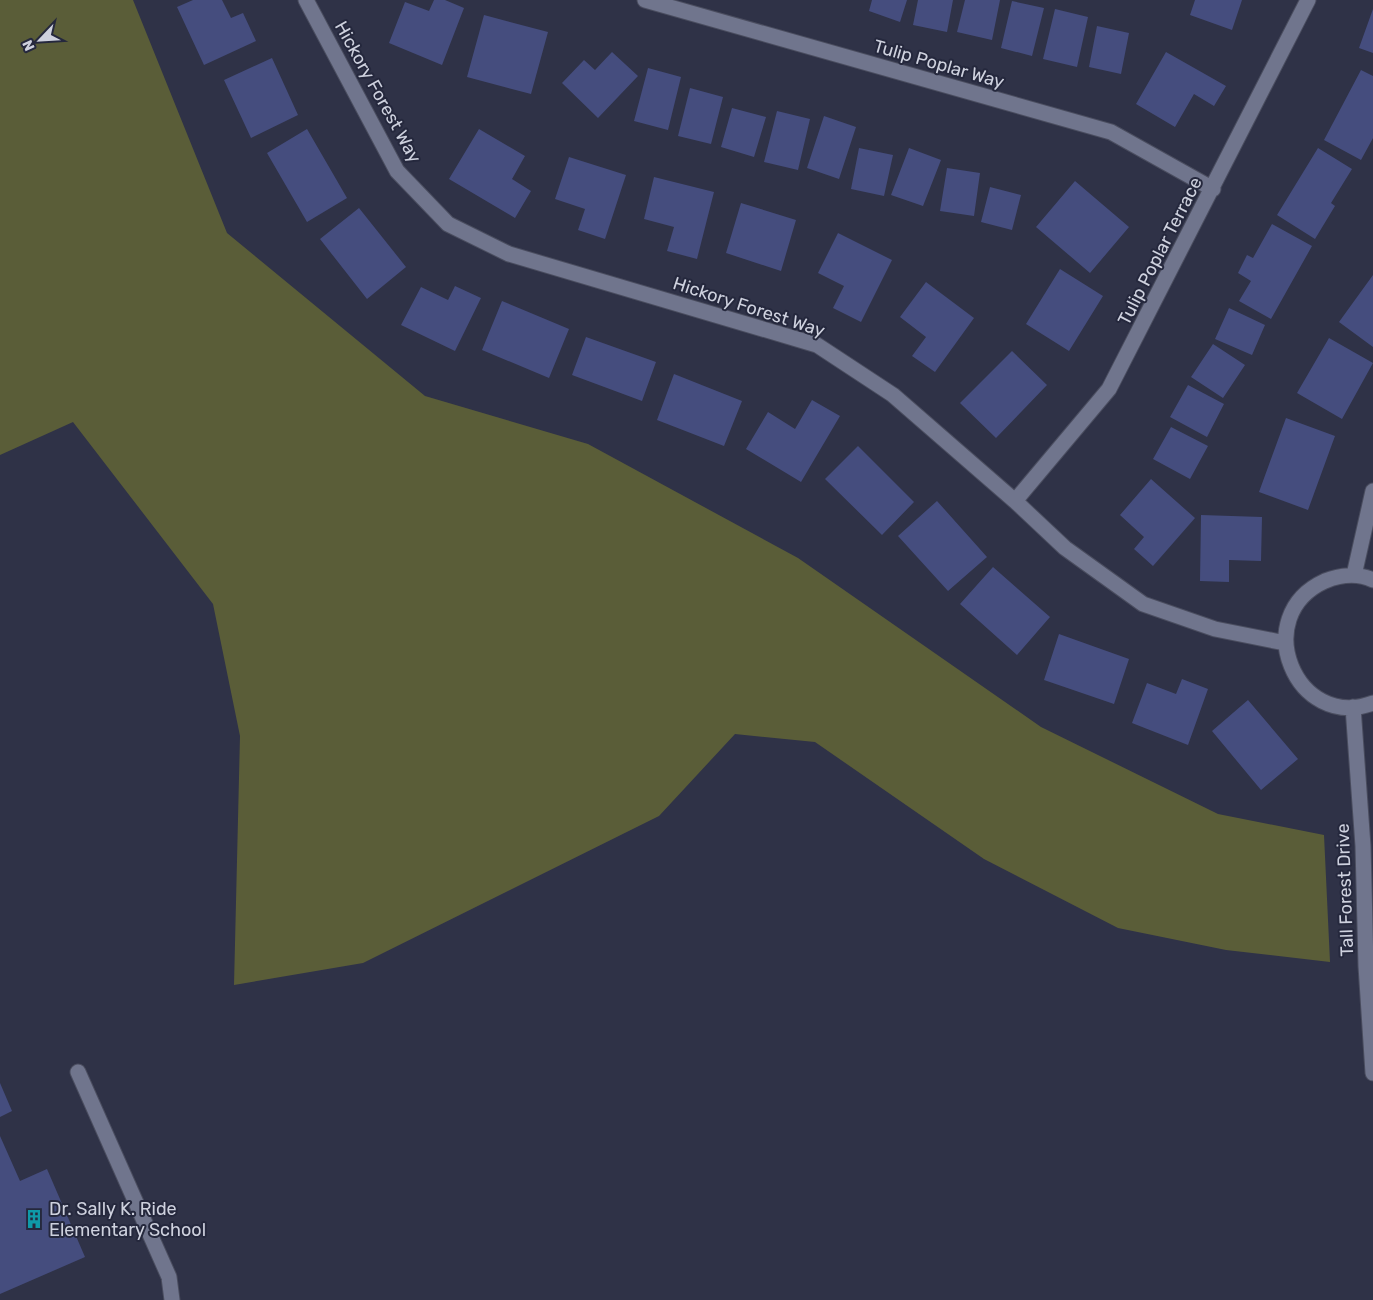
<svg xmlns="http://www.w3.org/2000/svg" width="1373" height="1300" viewBox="0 0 1373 1300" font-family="Rubik,sans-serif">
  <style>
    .green { fill: #5a5d38 }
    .building { fill: #454d7e }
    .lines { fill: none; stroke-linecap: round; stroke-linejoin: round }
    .minor-casing { stroke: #4a4d5f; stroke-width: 17 }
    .minor { stroke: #70758d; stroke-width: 15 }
    .labels { text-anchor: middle; stroke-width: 4; stroke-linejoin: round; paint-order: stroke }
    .street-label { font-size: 18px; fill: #ced1de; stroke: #25283d }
    .poi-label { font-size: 18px; fill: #ced1de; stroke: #25283d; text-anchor: start }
  </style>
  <rect width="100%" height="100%" fill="#2f3247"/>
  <path class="green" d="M0,0H133L227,233L425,396L588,444L798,558L1041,727L1218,814L1324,835L1330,962L1226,950L1118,928L984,859L815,742L735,734L659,816L363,963L234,985L240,736L213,604L73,422L0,455Z"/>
  <path class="building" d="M193,0H222L231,18L243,13L256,41L204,65L177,7Z
    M434,0H445L464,8L442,65L389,43L405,2L429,11Z
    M872,0H907L900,22L869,11Z
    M918,0H953L947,32L913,25Z
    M965,0H1000L992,40L957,32Z
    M1195,0H1242L1232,30L1190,15Z
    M1012,1L1044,8L1032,56L1001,48Z
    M1055,9L1088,17L1077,67L1043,59Z
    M1373,9V53L1359,48Z
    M484,15L548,32L531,94L467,77Z
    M1097,26L1129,33L1121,74L1089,67Z
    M612,52L638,76L598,118L562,83L584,60L595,70Z
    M1166,52L1226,86L1214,106L1194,94L1175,127L1136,104Z
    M272,58L298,115L251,138L224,80Z
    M648,68L681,77L668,130L634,121Z
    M1361,70L1373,76V138L1361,160L1324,140Z
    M690,88L723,97L711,144L678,136Z
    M732,108L766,117L754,157L721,147Z
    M777,111L810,119L798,170L764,162Z
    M824,116L856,127L839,179L807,168Z
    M307,129L347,198L307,222L267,153Z
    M479,129L525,156L512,179L531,191L515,218L449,179Z
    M859,148L893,155L884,196L851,189Z
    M909,148L941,160L923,206L891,195Z
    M1318,148L1352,169L1331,203L1335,206L1315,239L1277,215Z
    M569,157L626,175L605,239L578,230L585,209L555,199Z
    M947,168L980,173L974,216L940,211Z
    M654,177L714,192L697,259L667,251L674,227L644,219Z
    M1075,181L1129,227L1090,273L1036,227Z
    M990,187L1021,195L1012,230L981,222Z
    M741,203L796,220L781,271L726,253Z
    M359,208L406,267L367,299L320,239Z
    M1272,224L1312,246L1271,319L1239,301L1251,281L1238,273L1247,255L1253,258Z
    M838,233L892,260L861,322L833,308L844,286L818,273Z
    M1060,269L1103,296L1069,351L1026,324Z
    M1373,275V347L1339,322Z
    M926,282L974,318L935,372L912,356L926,337L900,317Z
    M455,286L481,298L455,351L401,325L421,287L448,300Z
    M502,301L569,329L549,378L482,350Z
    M1229,308L1265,325L1252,355L1215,339Z
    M586,337L656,362L642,401L572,375Z
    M1329,338L1373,363L1342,419L1297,393Z
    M1213,344L1245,365L1223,398L1191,377Z
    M1012,351L1047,385L996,438L960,403Z
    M674,374L742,401L724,446L657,420Z
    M1188,385L1224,404L1207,437L1170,417Z
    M812,400L840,416L801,482L746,449L768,412L795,429Z
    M1286,418L1335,436L1308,510L1259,492Z
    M1171,427L1208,446L1190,479L1153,459Z
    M858,446L914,502L882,535L825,479Z
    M1151,479L1195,518L1153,566L1134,549L1144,537L1120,515Z
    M937,501L987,557L948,591L898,536Z
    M1201,515L1262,517L1261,561L1229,560V582L1200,581Z
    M993,567L1050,617L1017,655L960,604Z
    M1059,634L1129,659L1114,704L1044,680Z
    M1182,679L1208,689L1188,745L1132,723L1147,683L1176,694Z
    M1248,700L1298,759L1261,790L1212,731Z
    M0,1083L12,1111L0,1117Z
    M0,1136L20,1181L47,1169L85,1257L0,1294Z"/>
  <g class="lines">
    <g class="minor-casing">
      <path id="minor" d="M306,0L397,171L448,224L509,254L817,345L893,395L1015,501L1065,548L1143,604L1215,629L1285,643
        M645,0L1111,132L1213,189
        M1015,501L1109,389L1308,0
        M1354,575L1373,491
        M1373,580C1358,573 1340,575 1325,581C1248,616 1296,732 1373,703
        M1353,707L1363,846L1366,966L1373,1073
        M78,1072L169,1277L172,1300"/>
    </g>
    <use href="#minor" class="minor"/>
  </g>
  <defs>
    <g id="building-bare" transform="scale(1.5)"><path d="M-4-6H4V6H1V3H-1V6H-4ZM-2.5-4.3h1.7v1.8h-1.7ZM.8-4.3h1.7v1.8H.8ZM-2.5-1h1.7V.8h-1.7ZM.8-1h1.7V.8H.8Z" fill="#0f9aa8" stroke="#25283d" stroke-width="2.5" paint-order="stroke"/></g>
  </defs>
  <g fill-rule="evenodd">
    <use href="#building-bare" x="34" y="1219"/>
  </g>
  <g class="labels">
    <g class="street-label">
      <text transform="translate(939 64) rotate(16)" y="6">Tulip Poplar Way</text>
      <text transform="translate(378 92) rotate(61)" y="6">Hickory Forest Way</text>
      <text transform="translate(1160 251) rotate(-63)" y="6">Tulip Poplar Terrace</text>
      <text transform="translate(749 307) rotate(18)" y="6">Hickory Forest Way</text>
      <text transform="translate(1345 890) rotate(-92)" y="6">Tall Forest Drive</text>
    </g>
    <g class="poi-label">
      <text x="49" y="1215">Dr. Sally K. Ride<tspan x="49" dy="21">Elementary School</tspan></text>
    </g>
  </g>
  <g transform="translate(40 40) rotate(245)" stroke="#25283d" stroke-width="4" paint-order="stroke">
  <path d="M0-4L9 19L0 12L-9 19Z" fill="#ced1de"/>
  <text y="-8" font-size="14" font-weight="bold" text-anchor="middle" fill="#ced1de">N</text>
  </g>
</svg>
